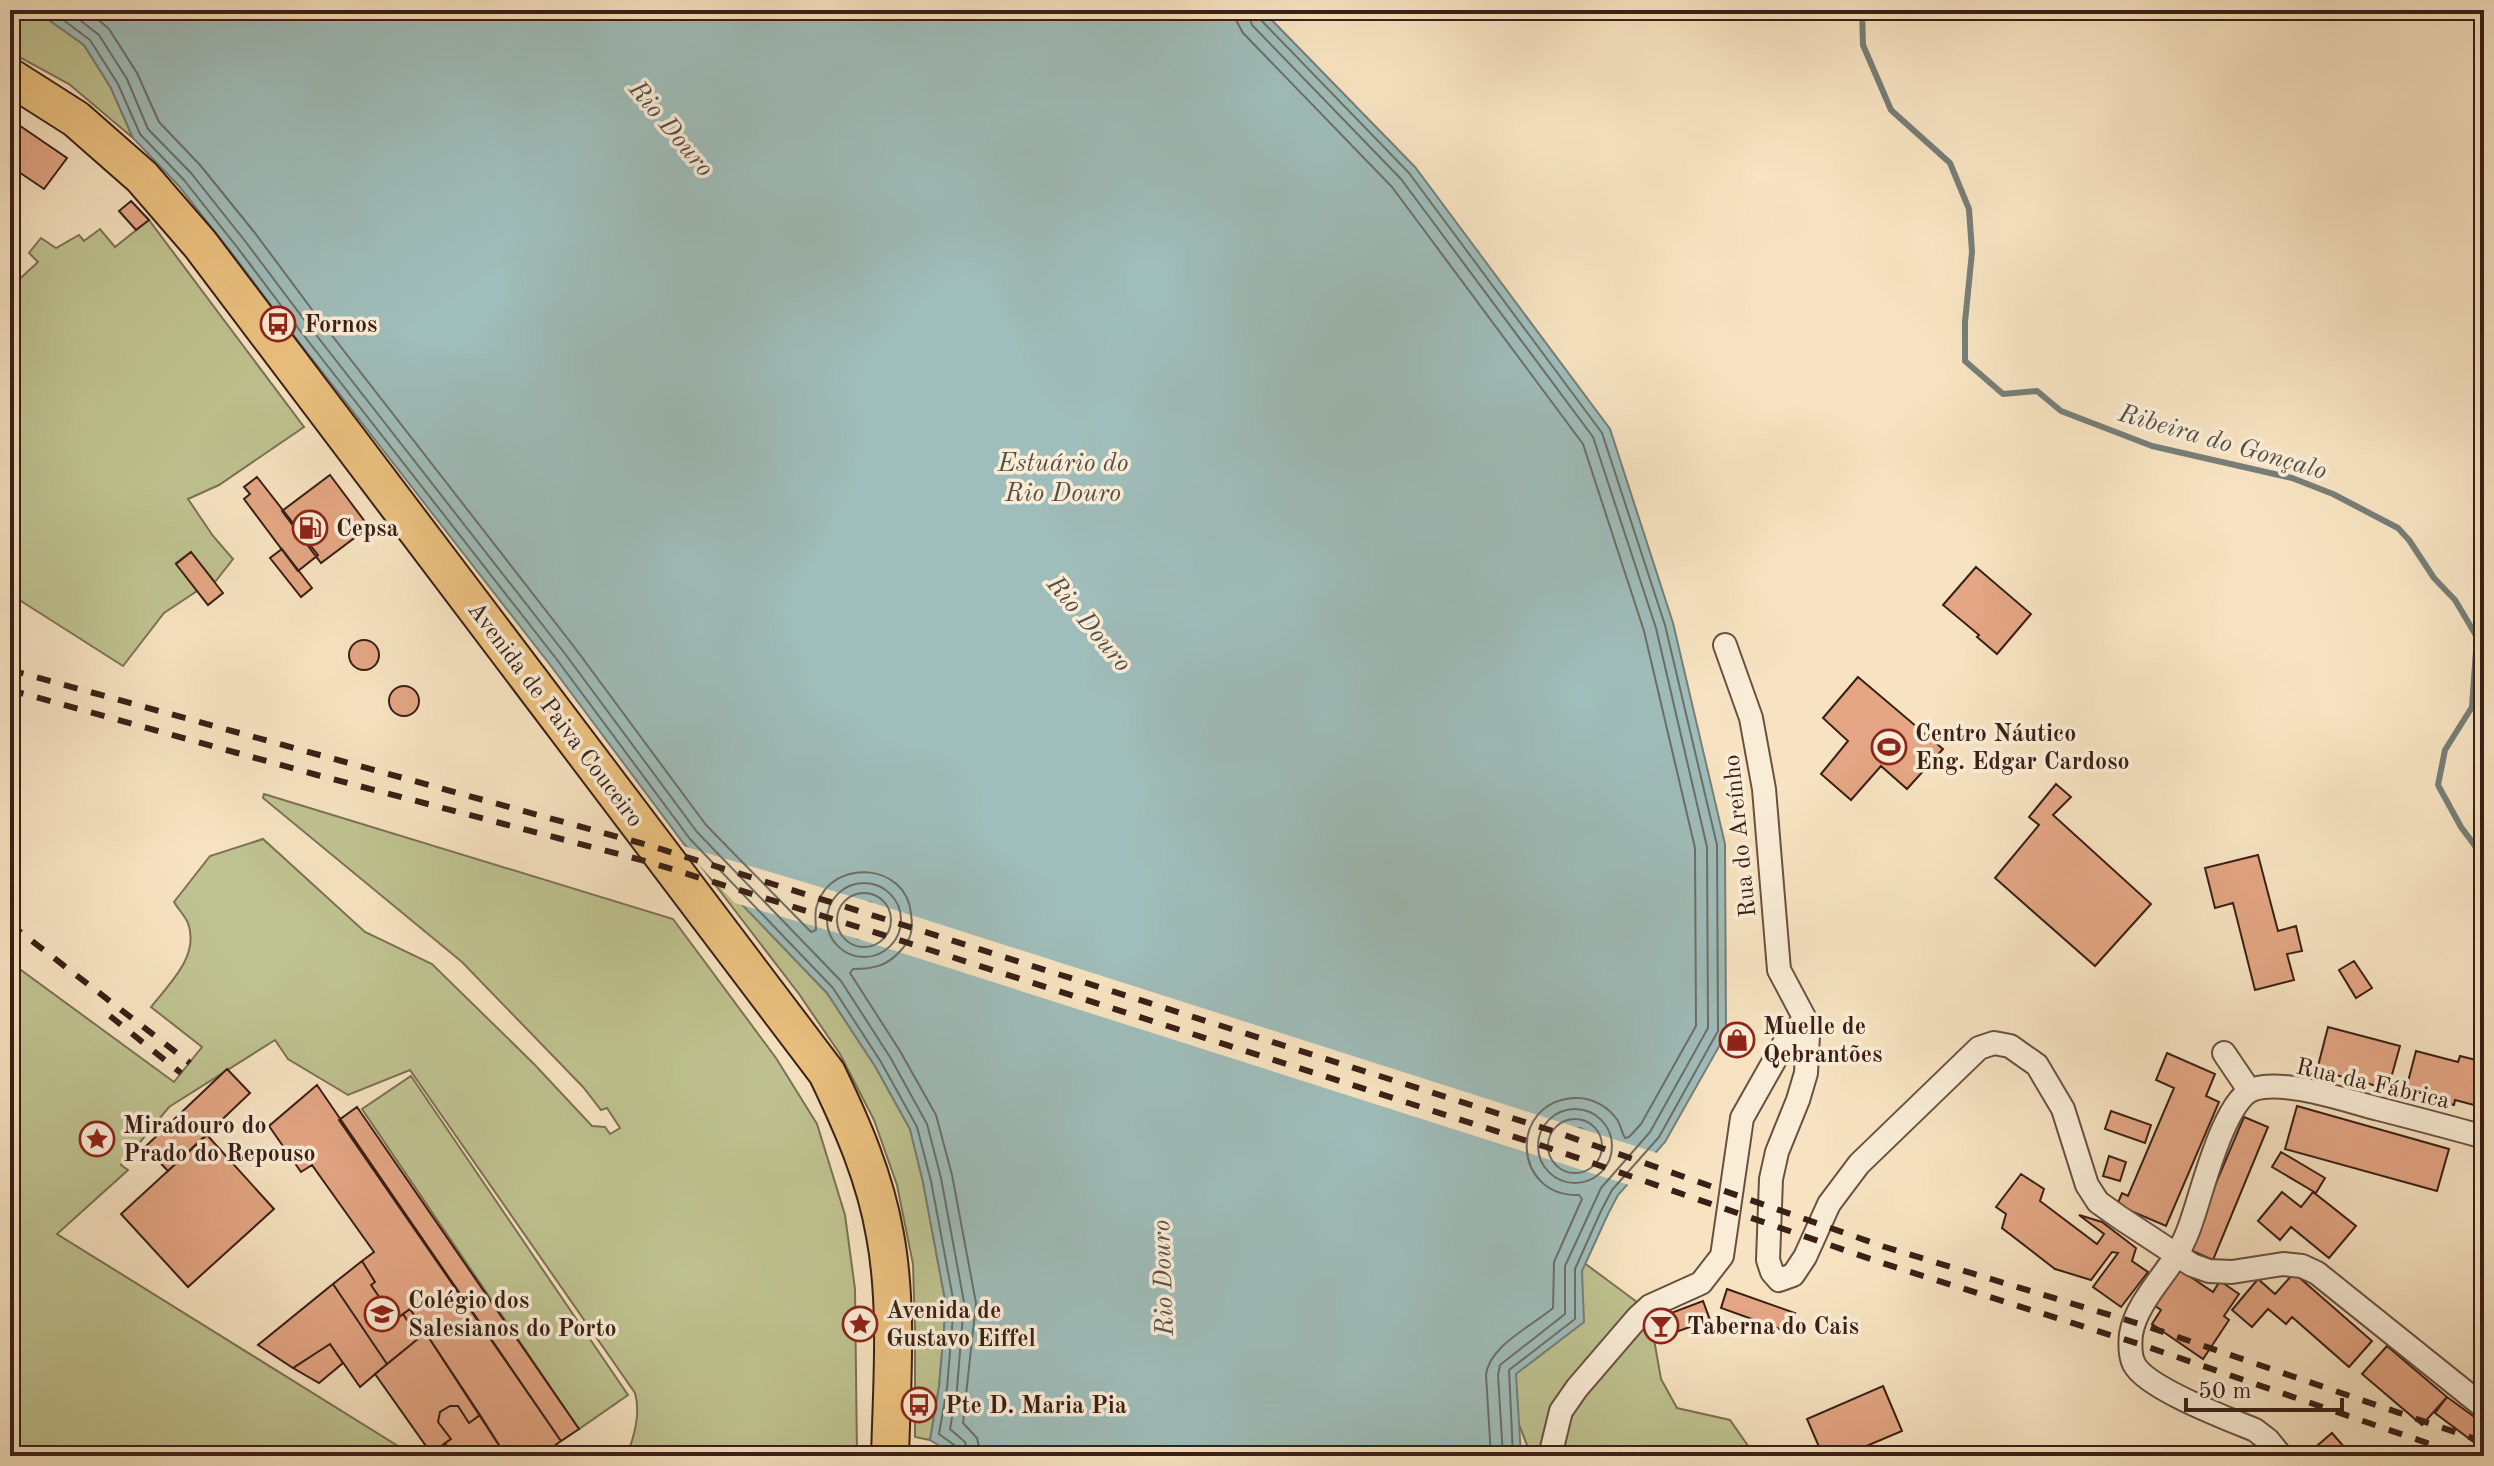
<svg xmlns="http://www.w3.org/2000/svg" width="2494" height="1466" viewBox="0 0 2494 1466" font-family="'Old Standard TT',serif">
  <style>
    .green { fill: #bfc391; stroke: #7c7154; stroke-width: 2 }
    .water { fill: #9fbdba; stroke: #777e78; stroke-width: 2; fill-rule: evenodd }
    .pier { fill: #f7e3c1; fill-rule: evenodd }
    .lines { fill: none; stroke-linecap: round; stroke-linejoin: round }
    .shore { stroke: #6c6e68; stroke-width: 2 }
    .stream { stroke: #777e78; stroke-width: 6 }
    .building { fill: #e4a684; stroke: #3a1f16; stroke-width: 2 }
    .minor-casing { stroke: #695041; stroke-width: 26 }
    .primary-casing { stroke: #3a1f16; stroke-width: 40 }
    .minor { stroke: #faedd7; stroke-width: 22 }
    .primary { stroke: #ecc280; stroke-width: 36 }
    .rail { stroke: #3a1f16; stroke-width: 6; stroke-dasharray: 14 14; stroke-linecap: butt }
    .labels { text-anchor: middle; stroke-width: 7; stroke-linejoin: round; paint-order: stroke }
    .poi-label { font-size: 24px; font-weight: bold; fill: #3a1f16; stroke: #faedd7; text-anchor: start }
    .street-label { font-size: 24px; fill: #3a1f16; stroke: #faedd7 }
    .water-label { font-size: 26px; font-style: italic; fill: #584e47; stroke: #faedd7 }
  </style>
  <rect width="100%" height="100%" fill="#f7e3c1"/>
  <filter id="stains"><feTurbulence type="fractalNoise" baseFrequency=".0025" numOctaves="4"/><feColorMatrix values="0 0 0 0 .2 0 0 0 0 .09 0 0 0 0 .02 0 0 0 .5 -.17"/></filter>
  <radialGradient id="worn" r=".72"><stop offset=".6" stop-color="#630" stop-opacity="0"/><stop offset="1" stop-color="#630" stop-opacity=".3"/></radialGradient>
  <path class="green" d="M10,10H35L84,45L111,88L133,138L69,84L10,52Z
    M149,220L304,427L219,485L188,499L213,536L233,559L215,582L191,552L176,563L197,591L164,613L123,666L10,594V288L38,262L29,253L41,238L56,248L79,235L84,241L100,229L115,247Z
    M264,794L673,919L776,1058L817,1124L845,1215L855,1289L857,1456H627C634,1436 641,1414 635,1393L410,1070L348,1095L288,1059L275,1040L169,1107L121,1165L128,1170L57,1234L414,1456H10V962L174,1082L202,1047L151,1007C169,984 200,956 188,923C185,916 178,909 174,902L210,856L263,839L365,932L432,964L534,1064L592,1126L605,1127L610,1134L620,1128L607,1108L601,1110L583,1087L462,962L263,798Z
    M684,844L827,993L875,1066L910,1129L923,1182L946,1305L939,1387L930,1440L915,1437V1330L913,1264L897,1185L874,1120L840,1054L799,994Z
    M411,1076L628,1395L579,1429L362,1109Z
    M1583,1262L1649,1311L1661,1379L1677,1408L1730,1420L1755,1456H1524L1527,1445L1511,1404L1509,1327Z"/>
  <path class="water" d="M35,10H1262L1415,167L1610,429L1673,623L1725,844L1726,1034L1665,1142L1618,1195L1608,1214L1582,1271L1584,1322L1516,1374L1521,1456H956L930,1440L939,1387L946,1305L923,1182L910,1129L875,1066L827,993L684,844L551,666L292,333L231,252L178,185L133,138L111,88L84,45ZM870,902L881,911L882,926L872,938L858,939L846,929L845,914L855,903ZM1581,1128L1592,1137L1594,1152L1584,1164L1569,1165L1558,1155L1557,1140L1566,1129Z"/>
  <path class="pier" d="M680,845L870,902L1660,1154L1632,1186L858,939L735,903ZM868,906L877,913L878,925L871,934L859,935L850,927L849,916L857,907ZM1580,1132L1589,1139L1590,1151L1582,1160L1571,1161L1562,1153L1561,1142L1568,1133Z"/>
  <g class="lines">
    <path class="shore" d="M50,10L90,40L118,84L140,134L184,180L237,247L298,328L558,661L690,839L833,988L881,1062L917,1127L931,1181L954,1304L947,1388L939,1434L957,1447L959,1456
      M67,10L99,35L127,79L148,129L191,173L245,241L306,322L566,655L697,832L841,981L890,1057L927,1124L941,1178L964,1302L957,1389L950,1429L965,1442L969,1456
      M87,10L109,29L137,73L159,122L200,165L255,233L316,315L575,648L706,825L811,932L816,930C816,922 814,913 817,905C832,857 907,863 911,914C913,928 912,938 902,949C888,966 874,969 853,969L850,973L900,1051L936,1115L952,1175L976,1303L963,1423L977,1438L981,1456
      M1235,10L1237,22L1243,33L1392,187L1583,444L1644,631L1695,848L1696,1026L1641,1124L1629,1137L1625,1138C1622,1133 1621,1127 1618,1121C1609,1107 1592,1097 1575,1098C1508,1101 1512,1197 1579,1195L1582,1199L1554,1262L1553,1308C1532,1326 1489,1346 1486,1375L1491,1456
      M1247,10L1252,25L1401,179L1593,437L1656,628L1707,847L1708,1028L1650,1132L1601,1188L1565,1266V1314L1500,1365L1498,1375L1503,1456
      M1257,10L1260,19L1409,173L1602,433L1665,625L1717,845L1718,1031L1659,1137L1612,1190L1601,1211L1575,1269V1319L1509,1370L1513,1456
      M827 920a37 37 0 1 1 74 0a37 37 0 1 1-74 0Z
      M837 920a27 27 0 1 1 54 0a27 27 0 1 1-54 0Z
      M1538 1146a37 37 0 1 1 74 0a37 37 0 1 1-74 0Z
      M1548 1146a27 27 0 1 1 54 0a27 27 0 1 1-54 0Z"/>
    <path class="stream" d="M1862,10L1863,45L1891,110L1950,163L1969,209L1972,252L1965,322V361L2003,394L2037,391L2061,411L2152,446L2292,478L2333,494L2398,528L2409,540L2434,578L2455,600L2477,637L2472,707L2445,750L2438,785L2461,827L2484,858"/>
  </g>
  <path class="building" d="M10,119L67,158L44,189L10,166Z
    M131,201L149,220L136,230L119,211Z
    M330,475L369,527L321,563L282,511Z
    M257,477L318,555L298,571L244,499L250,494L244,487Z
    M282,549L312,588L301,597L270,558Z
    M191,552L223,593L208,605L176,564Z
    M1976,567L2031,614L1997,654L1977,637L1979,635L1943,605Z
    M349 655a15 15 0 1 1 30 0a15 15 0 1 1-30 0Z
    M1858,677L1943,749L1907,789L1881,766L1851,800L1821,774L1848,741L1823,718Z
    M389 701a15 15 0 1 1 30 0a15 15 0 1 1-30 0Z
    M2056,784L2071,797L2053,815L2151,904L2095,966L1995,878L2039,825L2029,817Z
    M2258,855L2278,931L2296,926L2302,951L2287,954L2294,980L2255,990L2233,903L2215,908L2205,868Z
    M2354,961L2372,988L2356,998L2339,970Z
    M2328,1027L2400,1046L2388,1089L2317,1070Z
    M2416,1051L2458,1062L2460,1056L2484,1062V1082L2478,1106L2455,1100L2454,1105L2405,1093Z
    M2167,1053L2215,1074L2206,1096L2219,1102L2166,1226L2117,1205L2122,1193L2128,1196L2174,1088L2156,1080Z
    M227,1069L250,1093L168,1171L145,1147Z
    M317,1085L561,1441L540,1456H506L410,1309L395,1320L371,1285L375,1282L362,1261L374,1252L312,1165L301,1172L269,1126Z
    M2297,1106L2449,1149L2437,1191L2285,1149Z
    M357,1107L579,1429L561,1441L339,1120Z
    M2111,1111L2151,1125L2145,1143L2105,1129Z
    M2244,1117L2268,1127L2213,1260L2188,1249Z
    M207,1135L274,1209L188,1287L121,1214Z
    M2281,1152L2325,1178L2316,1193L2272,1167Z
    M2109,1156L2126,1162L2120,1181L2103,1176Z
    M2021,1174L2044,1189L2040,1201L2097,1244L2104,1234L2079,1215L2102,1222L2136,1248L2132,1261L2148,1272L2121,1307L2093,1287L2118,1253L2112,1252L2091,1280L2055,1269L2002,1228L2006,1214L1996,1207Z
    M2282,1192L2301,1207L2313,1192L2356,1226L2329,1258L2291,1227L2280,1240L2258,1221Z
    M362,1261L375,1282L371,1285L395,1320L403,1314L419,1338L387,1364L333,1284Z
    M2179,1269L2213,1292L2220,1281L2239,1294L2224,1316L2229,1320L2203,1359L2152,1324L2161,1310L2154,1305Z
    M2294,1273L2372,1341L2349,1367L2292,1317L2286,1324L2268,1309L2252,1327L2232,1310L2258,1279L2275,1294Z
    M333,1284L387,1364L360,1387L330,1344L293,1368L258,1345Z
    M1727,1289L1795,1313L1788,1332L1721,1308Z
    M1703,1301L1710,1320L1676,1332L1671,1313Z
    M410,1309L480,1415L469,1423L458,1406H450L440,1412L438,1422L451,1439L431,1453L375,1374L419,1338L403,1314Z
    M1671,1313L1676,1332L1652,1338L1647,1320Z
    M330,1344L343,1363L319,1383L293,1368Z
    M2387,1346L2447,1397L2422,1425L2362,1374Z
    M1883,1386L1902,1431L1843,1456H1823L1807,1419Z
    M2447,1397L2484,1424V1439L2479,1446L2435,1413Z
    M450,1406H458L469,1423L480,1415L506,1456H454L445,1443L451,1439L438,1422L440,1412Z
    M2332,1433L2352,1456H2305Z"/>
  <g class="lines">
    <g class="minor-casing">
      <path id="minor" d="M1725,645L1751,718L1764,789L1779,970L1805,1019L1808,1035L1806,1073L1798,1100L1777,1152L1771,1179L1768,1260L1772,1272L1779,1280L1793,1275L1805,1257L1829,1204L1859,1164L1979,1048L1994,1043L2010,1046L2037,1065L2063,1109L2087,1185L2098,1202L2119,1217L2192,1265L2209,1271L2232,1272L2283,1264L2302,1266L2317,1273L2484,1407
        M2224,1053L2249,1090
        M1550,1456L1561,1411L1577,1388L1638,1317L1650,1306L1701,1283L1722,1256L1742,1118L1786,1040L1805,1019
        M2281,1456L2268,1440L2255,1430C2228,1419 2146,1388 2134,1364C2130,1356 2130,1344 2131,1334C2136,1305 2161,1280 2176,1256C2183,1244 2189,1230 2193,1217C2203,1188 2225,1098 2254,1089C2285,1079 2347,1101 2379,1109C2414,1118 2449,1127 2484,1137"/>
    </g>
    <g class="primary-casing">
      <path id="primary" d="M10,77L76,119L142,177L200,244L827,1073C852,1125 875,1177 885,1235C898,1304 892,1385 890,1456"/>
    </g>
    <use href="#minor" class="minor"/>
    <use href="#primary" class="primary"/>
    <path class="rail" d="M10,670L651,846L859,911L1550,1130L1885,1247L2143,1325L2484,1442
      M10,690L317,775L649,862L858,927L1546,1147L1882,1263L2139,1344L2465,1456
      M10,924L190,1063
      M110,1016L181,1073"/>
  </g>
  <defs>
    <g id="bus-ring" transform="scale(1.8)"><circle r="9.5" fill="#faedd7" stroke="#8f2418" stroke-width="1.5"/><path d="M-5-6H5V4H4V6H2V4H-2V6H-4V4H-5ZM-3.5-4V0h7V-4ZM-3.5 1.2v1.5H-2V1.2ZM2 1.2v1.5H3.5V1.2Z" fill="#8f2418"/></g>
    <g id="fuel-ring" transform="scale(1.8)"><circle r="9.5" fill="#faedd7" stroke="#8f2418" stroke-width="1.5"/><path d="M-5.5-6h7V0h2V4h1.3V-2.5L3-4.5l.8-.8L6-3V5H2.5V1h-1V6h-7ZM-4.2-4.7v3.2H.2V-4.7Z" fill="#8f2418"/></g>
    <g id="stadium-ring" transform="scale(1.8)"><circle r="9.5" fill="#faedd7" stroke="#8f2418" stroke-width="1.5"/><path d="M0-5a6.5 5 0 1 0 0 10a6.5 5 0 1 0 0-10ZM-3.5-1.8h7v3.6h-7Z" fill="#8f2418"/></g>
    <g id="shop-ring" transform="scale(1.8)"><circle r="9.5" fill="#faedd7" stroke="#8f2418" stroke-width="1.5"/><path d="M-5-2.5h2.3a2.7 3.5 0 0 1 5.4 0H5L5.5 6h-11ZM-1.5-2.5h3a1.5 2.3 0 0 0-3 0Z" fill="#8f2418"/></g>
    <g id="sight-ring" transform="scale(1.8)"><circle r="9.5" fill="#faedd7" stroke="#8f2418" stroke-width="1.5"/><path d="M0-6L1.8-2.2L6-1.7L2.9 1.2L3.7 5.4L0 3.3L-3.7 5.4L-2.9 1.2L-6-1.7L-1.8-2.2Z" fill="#8f2418"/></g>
    <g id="school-ring" transform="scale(1.8)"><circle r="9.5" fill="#faedd7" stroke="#8f2418" stroke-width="1.5"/><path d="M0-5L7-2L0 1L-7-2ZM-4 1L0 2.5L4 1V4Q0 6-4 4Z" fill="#8f2418"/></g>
    <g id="bar-ring" transform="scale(1.8)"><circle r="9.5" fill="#faedd7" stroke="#8f2418" stroke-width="1.5"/><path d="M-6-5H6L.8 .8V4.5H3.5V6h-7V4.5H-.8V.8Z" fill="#8f2418"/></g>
  </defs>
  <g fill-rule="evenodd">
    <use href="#bus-ring" x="278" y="324"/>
    <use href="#fuel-ring" x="310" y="528"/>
    <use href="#stadium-ring" x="1889" y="747"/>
    <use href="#shop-ring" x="1737" y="1040"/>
    <use href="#sight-ring" x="97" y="1139"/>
    <use href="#school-ring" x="382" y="1314"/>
    <use href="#sight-ring" x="860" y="1324"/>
    <use href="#bar-ring" x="1661" y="1326"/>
    <use href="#bus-ring" x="919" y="1405"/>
  </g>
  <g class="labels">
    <g class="poi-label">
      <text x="304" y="332">Fornos</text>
      <text x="336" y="536">Cepsa</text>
      <text x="1915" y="741">Centro Náutico<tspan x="1915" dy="28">Eng. Edgar Cardoso</tspan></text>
      <text x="1763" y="1034">Muelle de<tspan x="1763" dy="28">Qebrantões</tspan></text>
      <text x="123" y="1133">Miradouro do<tspan x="123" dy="28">Prado do Repouso</tspan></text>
      <text x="408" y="1308">Colégio dos<tspan x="408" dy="28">Salesianos do Porto</tspan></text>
      <text x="886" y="1318">Avenida de<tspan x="886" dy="28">Gustavo Eiffel</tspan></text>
      <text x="1687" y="1334">Taberna do Cais</text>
      <text x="945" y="1413">Pte D. Maria Pia</text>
    </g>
    <g class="street-label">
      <text transform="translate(556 714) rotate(53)" y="8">Avenida de Paiva Couceiro</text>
      <text transform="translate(1739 836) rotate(-96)" y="8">Rua do Areínho</text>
      <text transform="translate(2373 1083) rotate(13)" y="8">Rua da Fábrica</text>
    </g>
    <g class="water-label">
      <text transform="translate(672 128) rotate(50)" y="9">Rio Douro</text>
      <text transform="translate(2223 441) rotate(16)" y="9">Ribeira do Gonçalo</text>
      <text x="1063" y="471">Estuário do<tspan x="1063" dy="30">Rio Douro</tspan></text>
      <text transform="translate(1090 623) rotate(50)" y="9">Rio Douro</text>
      <text transform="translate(1162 1278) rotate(-92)" y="9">Rio Douro</text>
    </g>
  </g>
  <rect width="2494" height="1466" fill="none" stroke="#f7e3c1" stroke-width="40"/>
  <rect x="12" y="12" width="2470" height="1442" fill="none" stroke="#3a1f16" stroke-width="4"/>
  <rect x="20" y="20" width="2454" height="1426" fill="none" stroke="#3a1f16" stroke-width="2"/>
  <path d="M2186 1398v12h156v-12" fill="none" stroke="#3a1f16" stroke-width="4"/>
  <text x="2198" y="1398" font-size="24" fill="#3a1f16" stroke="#faedd7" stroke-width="6" paint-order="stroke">50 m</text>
  <rect width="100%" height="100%" filter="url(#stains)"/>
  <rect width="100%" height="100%" fill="url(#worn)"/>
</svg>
